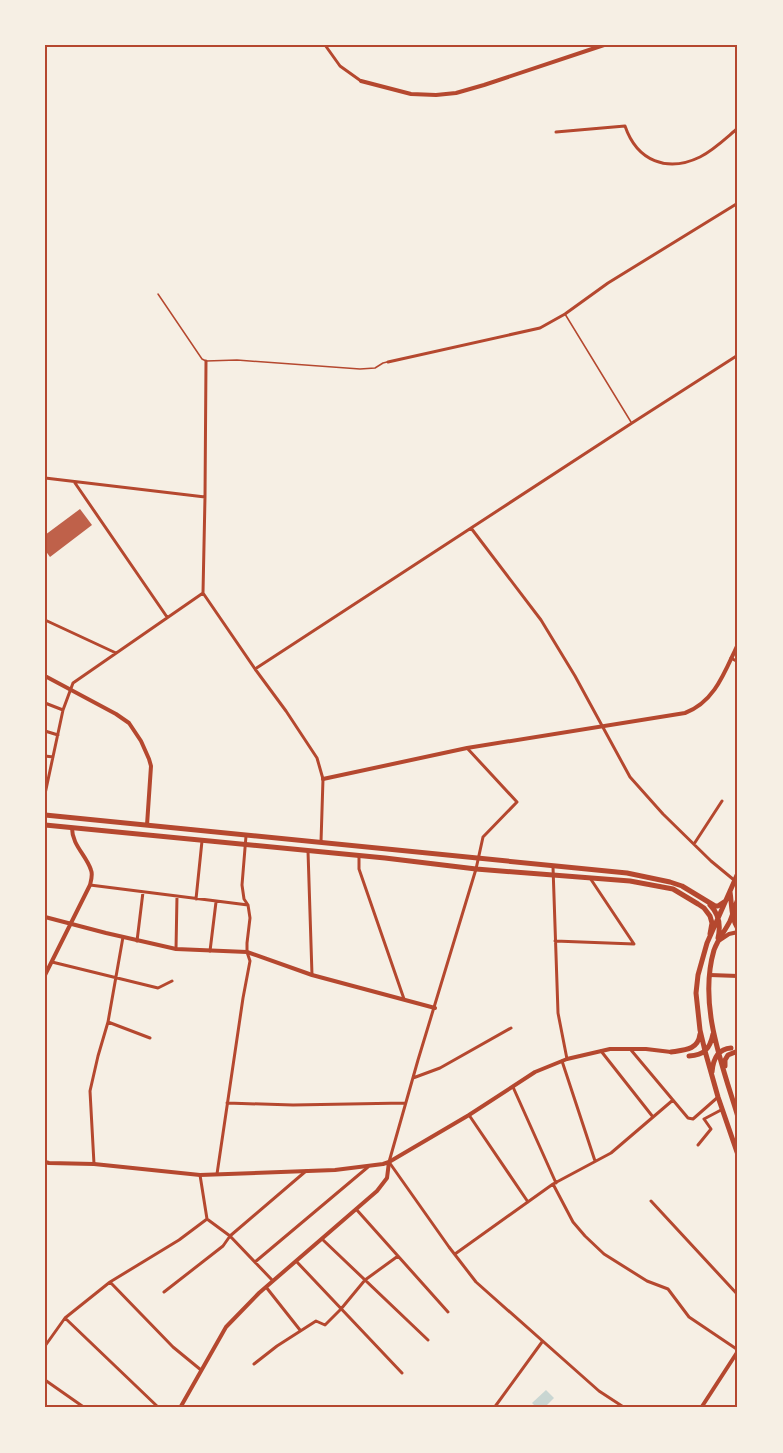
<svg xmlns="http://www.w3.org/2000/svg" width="783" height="1453" viewBox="0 0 783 1453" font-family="'Fira Sans',sans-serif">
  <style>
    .water { fill: #c9d6d2 }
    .building { fill: #bf614a }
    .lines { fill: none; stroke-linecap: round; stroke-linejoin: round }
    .service { stroke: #b5482f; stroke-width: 1.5 }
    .minor { stroke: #b5482f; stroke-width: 3 }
    .tertiary { stroke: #b5482f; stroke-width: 4 }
    .primary { stroke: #b5482f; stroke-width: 5 }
    .neatline { fill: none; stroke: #b5482f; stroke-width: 2 }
  </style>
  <rect width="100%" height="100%" fill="#f6efe4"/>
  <path class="water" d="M546,1390L554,1398L544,1408H537L532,1403Z"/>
  <path class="building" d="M80,509L92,525L50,557L45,550V535Z"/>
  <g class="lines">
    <path class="service" d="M158,294L202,359L206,361L237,360L360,369L375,368L383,363L387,362
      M565,314L631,422"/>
    <path class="minor" d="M325,45L340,66L361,81
      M556,132L625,126C637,161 667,173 700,157C714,150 726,138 738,128
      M388,362L540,328L565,314L608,283L738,203
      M45,478L205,497L203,593L255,669L286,711L317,758L323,779L321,842
      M75,483L167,617
      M205,497L206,361
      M471,528L541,620L575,676L630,777L663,814L711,861L734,880
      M45,620L116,653
      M731,658L738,662
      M255,669L632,423L738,355
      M45,703L63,710
      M45,731L58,735
      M467,748L517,802L483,837L476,869L418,1060L389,1162L449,1247L476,1282L599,1391L625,1408
      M45,756L53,757
      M45,794L63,710L73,683L203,593
      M694,844L722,801
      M308,851L312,975
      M359,856V869L404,999
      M553,867L558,1013L567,1059
      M590,878L634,944
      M90,885L248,905
      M196,899L202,841
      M123,937L108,1022L150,1038
      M137,941L143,892
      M555,941L634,944
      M176,949L177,896
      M210,951L216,902
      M52,962L158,988L172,981
      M631,1050L688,1118L693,1119L718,1097
      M601,1051L653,1117
      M562,1061L595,1161
      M413,1078L440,1068L511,1028
      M513,1087L556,1183
      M227,1103L293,1105L405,1103
      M469,1115L528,1202
      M698,1145L711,1129L704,1119L721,1110L722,1111
      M94,1164L90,1091L98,1056L108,1022
      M217,1174L243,998L250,961L247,952V943L250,918L248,905L244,899L242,885L246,836
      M200,1175L207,1219L230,1236L273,1281
      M553,1184L573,1222L585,1236L604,1254L647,1281L668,1289L689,1317L738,1350
      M651,1201L738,1295
      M356,1209L448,1312
      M322,1239L428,1340
      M455,1254L553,1184L611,1153L673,1100
      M296,1261L402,1373
      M255,1262L368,1167
      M110,1282L173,1347L201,1370
      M266,1287L300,1330
      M164,1292L223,1246L230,1236L306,1171
      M65,1318L159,1408
      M45,1346L65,1318L110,1282L179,1240L207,1219
      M254,1364L277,1346L316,1321L325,1325L341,1309L365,1280L398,1256
      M45,1380L85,1408
      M494,1408L542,1342"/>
    <path class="tertiary" d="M361,81L411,94L436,95L456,93L484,85L604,45
      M45,676L116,714L129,723L141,741L149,759L151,766L147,825
      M323,779L467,748L685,713C715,702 725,671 738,644
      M45,917L106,933L176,949L247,952L312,975L435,1008
      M720,940L729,934L738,932
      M45,975L90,885C91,881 93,875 91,870C86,855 72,845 72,828
      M710,975L738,976
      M45,1162L49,1163L94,1164L200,1175L335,1170L383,1164L389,1162L469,1115L535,1072L567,1059L610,1049H646L671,1052
      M180,1408L226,1327L259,1293L377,1191L387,1178L389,1162
      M701,1408L738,1351"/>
    <path class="primary" d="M45,815L627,873L670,882L682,886L715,906H718L724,902
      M45,825L385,858L476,869L630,881L673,889L698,904L704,908L710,916L712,923L710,934
      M738,873L707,943L698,975L696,993L700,1030L705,1051L718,1097L738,1155
      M730,892C732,905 731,918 738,929
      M738,899C735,906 733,914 730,921C725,931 718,939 714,950C698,1005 722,1064 738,1117
      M710,905C719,914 721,925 718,938
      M671,1052C685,1050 698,1050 700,1034
      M689,1056C704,1055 710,1049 713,1034
      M725,1066V1060L728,1055L738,1051
      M712,1072C713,1059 718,1049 731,1048"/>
  </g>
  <rect width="783" height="1453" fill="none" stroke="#f6efe4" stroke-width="93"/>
  <rect x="46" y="46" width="690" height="1360" class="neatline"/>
</svg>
